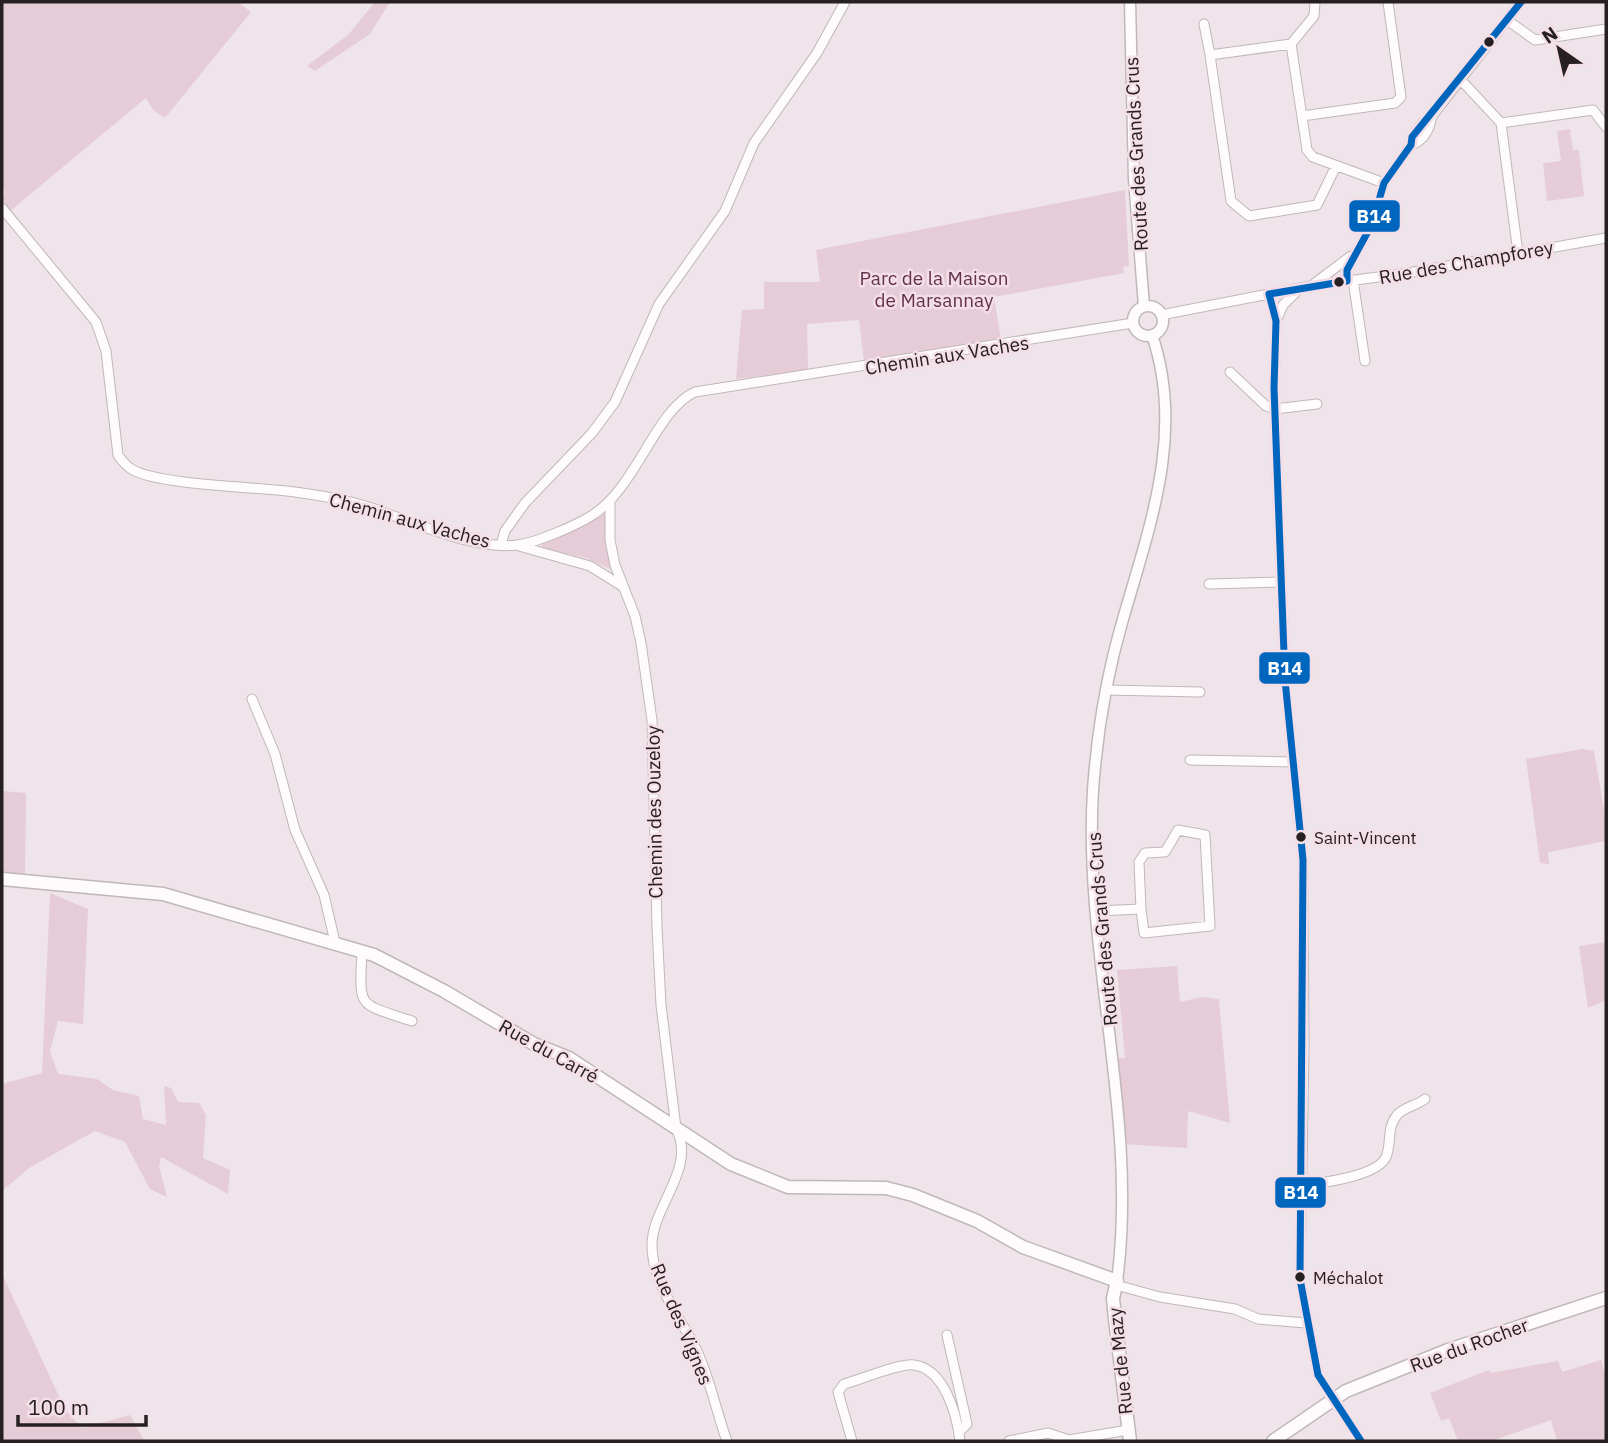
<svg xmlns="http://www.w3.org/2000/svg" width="1608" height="1443" viewBox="0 0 1608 1443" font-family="'IBM Plex Sans',sans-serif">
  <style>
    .green { fill: #e5ccd7 }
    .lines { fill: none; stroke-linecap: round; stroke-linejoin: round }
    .minor-casing { stroke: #c0b7bb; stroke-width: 11 }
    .tertiary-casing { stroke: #c0b7bb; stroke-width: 13 }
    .secondary-casing { stroke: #c0b7bb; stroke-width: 15 }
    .minor { stroke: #fdfbfc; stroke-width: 9 }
    .tertiary { stroke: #fdfbfc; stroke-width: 10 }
    .secondary { stroke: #fdfbfc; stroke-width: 12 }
    .bus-1-casing { stroke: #f4dfe8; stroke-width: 12 }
    .bus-1 { stroke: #0065bd; stroke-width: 7 }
    .bus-dot { fill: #272023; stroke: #f4dfe8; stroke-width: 2.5 }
    .labels { text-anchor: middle; stroke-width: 5; stroke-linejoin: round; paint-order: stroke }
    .bus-label { font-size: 17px; fill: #272023; stroke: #f4dfe8; text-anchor: start }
    .street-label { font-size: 19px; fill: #272023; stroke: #f4dfe8 }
    .park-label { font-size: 19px; fill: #64314c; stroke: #f4dfe8 }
    .line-badge { stroke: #f4dfe8; stroke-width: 2.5 }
    .badge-label { font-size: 19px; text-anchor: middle; font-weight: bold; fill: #fff }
  </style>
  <rect width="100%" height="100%" fill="#efe4e9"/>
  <path class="green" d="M2,2H238L251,12L165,118L153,110L146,98L9,212L3,198L5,192L2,183Z
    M375,2H390L370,34L315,71L307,66L349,34Z
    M1570,129L1573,150H1579L1584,196L1547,201L1543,163L1561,161L1557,131Z
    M1125,190L1129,266L1123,267L1124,273L994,297L1001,340L864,361L859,320L807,324L808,370L736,379L742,310L764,309V282H820L816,250Z
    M602,514H606L610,569L586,558L541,548L543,541Z
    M1583,749L1594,751L1606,822V841L1548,852L1549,864L1540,863L1526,759Z
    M2,791L26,793L25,876L2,874Z
    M50,893L88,909L83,1024L58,1021L50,1051L58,1074L97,1079L113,1090L139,1096L143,1119L166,1125L164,1086L171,1088L178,1102L199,1103L206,1115L203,1158L230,1170L228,1194L161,1157L159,1166L167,1197L150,1189L125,1142L95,1131L29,1168L2,1191V1084L42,1073Z
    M1606,942V1000L1588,1008L1579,946Z
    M1177,966L1180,1002L1202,997L1219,999L1230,1123L1188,1111L1187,1148L1122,1144L1117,1058H1125L1117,970Z
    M2,1274L66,1411L82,1428L130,1415L144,1440L2,1441Z
    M1601,1360L1606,1377V1441H1557L1551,1420L1492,1441H1458L1449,1418L1441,1421L1430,1393L1489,1370L1490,1373L1558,1361L1562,1372Z"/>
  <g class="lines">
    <g class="minor-casing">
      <path id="minor" d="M1315,2L1314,16L1291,44L1307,150L1313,157L1384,183
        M1507,20L1535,40L1606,29
        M1204,24L1210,55
        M1291,44L1210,55L1231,201L1249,216L1317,205L1336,166
        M1460,79L1501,123L1593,110L1606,127
        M1302,116L1395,103L1401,97L1388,2
        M1501,123L1518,253
        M1411,145C1425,140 1429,130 1432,116
        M2,208L96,322L106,351L118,455C122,461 126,466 133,470C160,485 258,487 295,492C325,496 355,501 383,512C420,525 477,550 517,545C535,543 575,526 591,516C637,488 655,410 695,392L1133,323
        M1353,280L1365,361
        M1347,281V270L1372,224L1384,183L1411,145L1412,137L1423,122L1432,116L1521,2
        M1315,283L1351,256
        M1269,294L1276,321L1274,388L1285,680L1303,860L1304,1050L1300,1279L1318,1375L1361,1441
        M1161,315L1310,286L1408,273L1606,238
        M1276,321L1283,305L1299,289
        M1230,372L1266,406L1275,409L1317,404
        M610,501V540L615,565L635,616L641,643L652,720L657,928L661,1005L676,1128C697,1169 652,1206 652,1245C652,1283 680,1317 696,1349C710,1378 716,1411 727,1441
        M501,544L505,531L525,503L592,433L615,402L659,304L725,211L754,143L817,53L845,2
        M519,546L590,566L622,586
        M1209,584L1280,582
        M1106,690L1200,692
        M252,699L275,754L295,830L324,895L335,942
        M1190,760L1292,762
        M1097,911L1141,909L1144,933L1210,926L1205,835L1178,830L1165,852L1145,853L1139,862L1141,909
        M362,952C359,1010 358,1003 412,1021
        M1300,1186C1319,1183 1377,1177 1386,1157C1392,1143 1386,1129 1397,1115C1404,1107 1416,1106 1425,1099
        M1116,1285L1160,1297L1235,1309L1258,1319L1306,1323
        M947,1335L967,1424L959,1432
        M852,1441L838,1392L844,1384C860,1380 899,1363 914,1365C945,1369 957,1416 960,1441
        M1009,1441L1048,1433L1069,1440L1128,1430"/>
    </g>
    <g class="tertiary-casing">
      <path id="tertiary" d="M1130,2L1134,179L1144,306
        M1133 321a15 15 0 1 1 30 0a15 15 0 1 1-30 0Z
        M1117,1281C1139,1117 1083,954 1093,790C1097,733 1107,674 1123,619C1150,525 1185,432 1152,335"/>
    </g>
    <g class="secondary-casing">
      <path id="secondary" d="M2,879L163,894L374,955L444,991L534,1044L569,1058L731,1164L788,1187L886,1188L913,1195L977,1221L1023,1247L1117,1281L1113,1298L1115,1319L1130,1441
        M1273,1441L1346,1391L1448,1350L1606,1298"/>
    </g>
    <use href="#minor" class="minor"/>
    <use href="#tertiary" class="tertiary"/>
    <use href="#secondary" class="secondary"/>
    <g class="bus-1-casing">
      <path id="bus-1" d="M1361,1441L1318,1375L1300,1279L1303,860L1285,680L1274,388L1276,321L1269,294L1347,281V270L1372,224L1384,183L1411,145L1412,137L1521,2"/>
    </g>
    <use href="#bus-1" class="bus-1"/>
  </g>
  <g class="bus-dot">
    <circle cx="1489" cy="42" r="6"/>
    <circle cx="1339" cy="282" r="6"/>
    <circle cx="1301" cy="837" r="6"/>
    <circle cx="1300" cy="1277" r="6"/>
  </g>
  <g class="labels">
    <g class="bus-label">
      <text x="1314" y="844">Saint-Vincent</text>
      <text x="1313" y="1284">Méchalot</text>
    </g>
    <g class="street-label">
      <text transform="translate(1136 154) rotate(-93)" y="7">Route des Grands Crus</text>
      <text transform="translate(1466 262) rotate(-10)" y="7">Rue des Champforey</text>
      <text transform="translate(947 355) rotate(-9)" y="7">Chemin aux Vaches</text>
      <text transform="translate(410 520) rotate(15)" y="7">Chemin aux Vaches</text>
      <text transform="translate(654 812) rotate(-91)" y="7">Chemin des Ouzeloy</text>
      <text transform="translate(1102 929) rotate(-95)" y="7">Route des Grands Crus</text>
      <text transform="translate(549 1051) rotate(29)" y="7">Rue du Carré</text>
      <text transform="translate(682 1324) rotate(67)" y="7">Rue des Vignes</text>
      <text transform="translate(1469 1345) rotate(-20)" y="7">Rue du Rocher</text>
      <text transform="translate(1120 1361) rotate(-96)" y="7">Rue de Mazy</text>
    </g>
    <g class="park-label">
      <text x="934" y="285">Parc de la Maison<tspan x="934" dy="22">de Marsannay</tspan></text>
    </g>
  </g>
  <g class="line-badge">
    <rect x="1348" y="199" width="53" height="34" rx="7" fill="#0065bd"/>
    <rect x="1258" y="651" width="53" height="34" rx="7" fill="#0065bd"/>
    <rect x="1274" y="1176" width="53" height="33" rx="7" fill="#0065bd"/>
  </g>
  <g class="badge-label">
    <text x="1374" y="223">B14</text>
    <text x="1285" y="675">B14</text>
    <text x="1301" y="1199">B14</text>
  </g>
  <rect width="1608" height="1443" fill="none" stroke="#272023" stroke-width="7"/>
  <g transform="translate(1559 49) rotate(326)" stroke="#f4dfe8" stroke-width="5" paint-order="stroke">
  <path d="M0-5L12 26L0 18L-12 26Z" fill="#272023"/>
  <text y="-10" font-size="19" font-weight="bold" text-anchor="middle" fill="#272023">N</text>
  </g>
  <path d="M18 1415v10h128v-10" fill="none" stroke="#272023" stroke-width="3.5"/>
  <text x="28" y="1415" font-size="21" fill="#272023" stroke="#f4dfe8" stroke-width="5" paint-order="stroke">100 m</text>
</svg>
